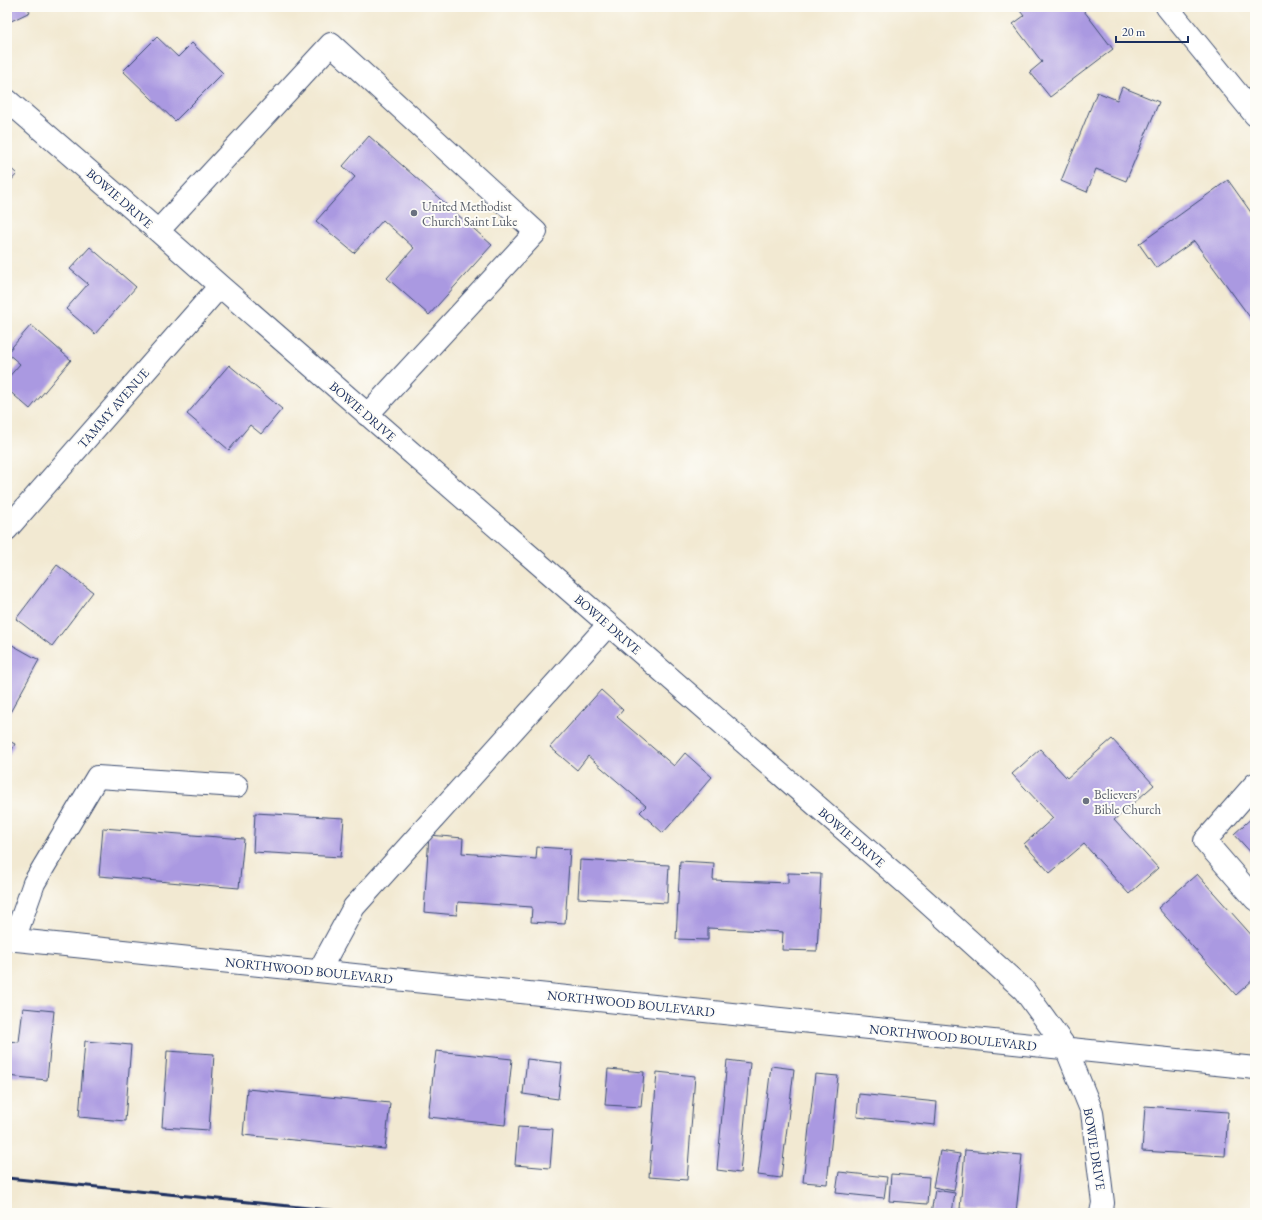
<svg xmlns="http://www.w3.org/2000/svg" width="1262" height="1220" viewBox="0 0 1262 1220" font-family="'EB Garamond',serif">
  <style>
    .building { fill: #aa99e1 }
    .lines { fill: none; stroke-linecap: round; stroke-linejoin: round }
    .minor-casing { stroke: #3b4b6f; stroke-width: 24 }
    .minor { stroke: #fff; stroke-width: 22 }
    .rail { stroke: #1b2f5e; stroke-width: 3 }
    .worship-dot { fill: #6b7280; stroke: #fdfcf7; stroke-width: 1.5 }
    .labels { text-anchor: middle; stroke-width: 4; stroke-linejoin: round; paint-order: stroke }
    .street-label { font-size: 13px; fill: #1b2f5e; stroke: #fdfcf7 }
    .worship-label { font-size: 13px; fill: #5b616d; stroke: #fdfcf7; text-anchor: start }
  </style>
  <rect width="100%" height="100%" fill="#fdfcf7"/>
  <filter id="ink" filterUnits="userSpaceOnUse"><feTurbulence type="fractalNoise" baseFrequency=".025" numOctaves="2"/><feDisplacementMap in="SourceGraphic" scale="8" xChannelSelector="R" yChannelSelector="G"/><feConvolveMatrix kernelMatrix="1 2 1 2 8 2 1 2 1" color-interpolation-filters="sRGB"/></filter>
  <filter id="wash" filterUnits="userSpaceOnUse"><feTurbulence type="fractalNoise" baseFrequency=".012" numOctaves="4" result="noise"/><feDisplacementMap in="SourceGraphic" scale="16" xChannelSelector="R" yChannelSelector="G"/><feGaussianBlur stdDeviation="0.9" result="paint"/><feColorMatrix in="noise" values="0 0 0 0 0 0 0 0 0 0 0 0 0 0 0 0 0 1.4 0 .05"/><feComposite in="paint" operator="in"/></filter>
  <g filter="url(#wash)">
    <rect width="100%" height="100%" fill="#f2e9d2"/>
    <g id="blocks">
      <path class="building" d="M7,7H27L30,12L7,23Z
        M1017,7H1081L1113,49L1050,97L1030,72L1042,62L1013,24L1024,16Z
        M157,37L178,57L192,43L223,73L175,121L123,71Z
        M1122,87L1159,102L1126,181L1096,169L1087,192L1061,181L1097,92L1117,100Z
        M369,136L492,245L429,315L387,278L414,248L383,220L354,253L316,221L355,177L343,166Z
        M7,165L17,174L7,185Z
        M1228,180L1255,218V318L1252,320L1194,241L1156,268L1139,244Z
        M90,247L136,287L95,334L66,309L88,284L70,269Z
        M31,325L71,360L30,409L7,389V379L20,364L7,353Z
        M229,365L282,409L261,434L250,425L229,450L187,414Z
        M57,565L93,592L52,646L16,619Z
        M7,642L39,660L7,718Z
        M601,690L623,710L617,717L674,766L685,753L712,777L663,833L640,812L646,806L588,756L577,770L550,747Z
        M1112,739L1154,785L1114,820L1158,868L1129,894L1084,844L1050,873L1024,844L1053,818L1012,774L1040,749L1067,778Z
        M7,740L15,744L7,759Z
        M255,813L344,818L341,857L253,852Z
        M1255,815V857L1234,834Z
        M103,828L244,839L239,888L99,876Z
        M429,835L463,838L462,853L536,859L537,847L570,849L565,924L531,922L532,907L458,902L457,915L424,912Z
        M580,860L669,865L667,903L578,898Z
        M680,861L714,863L713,880L788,883V873L821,874L817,951L782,950L783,932L708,928V940L676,939Z
        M1197,874L1255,939V978L1236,995L1158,908Z
        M23,1008L54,1011L47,1080L7,1076V1041L19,1042Z
        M85,1041L131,1045L125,1121L79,1117Z
        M167,1051L214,1054L209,1130L162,1127Z
        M436,1051L512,1059L505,1125L428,1117Z
        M527,1059L562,1063L558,1099L523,1094Z
        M727,1060L750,1063L740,1173L717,1170Z
        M771,1066L794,1069L781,1178L758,1175Z
        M608,1069L644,1072L641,1107L605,1105Z
        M657,1072L695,1076L687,1180L649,1177Z
        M815,1074L838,1076L827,1184L803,1182Z
        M247,1089L390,1103L385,1149L243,1135Z
        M859,1094L937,1102L935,1125L857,1117Z
        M1145,1106L1228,1112L1225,1156L1142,1151Z
        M518,1127L553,1129L550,1168L515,1165Z
        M965,1150L1022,1155L1016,1213L960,1209Z
        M940,1151L960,1154L954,1191L933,1187Z
        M839,1172L887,1177L884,1198L836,1193Z
        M891,1174L929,1177L927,1204L889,1201Z
        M935,1190L955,1193L952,1213H931Z"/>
    </g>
  </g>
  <g filter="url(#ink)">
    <use href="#blocks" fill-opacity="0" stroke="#3b4b6f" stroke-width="1"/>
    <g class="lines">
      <g class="minor-casing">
        <path id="minor" d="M1167,7L1255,115
          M7,100L158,231L220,286L910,887L1024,990L1066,1048L1092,1112L1103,1203L1101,1213
          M158,231L331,44L536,232L367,415
          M7,529L220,286
          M1255,784L1205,841L1255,899
          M7,939L1255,1068
          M14,940L34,883L97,777L237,786
          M319,971L354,907L608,625"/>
      </g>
      <use href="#minor" class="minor"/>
      <path class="rail" d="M7,1178L359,1213"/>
    </g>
  </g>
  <g class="worship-dot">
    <circle cx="414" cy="213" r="4"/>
    <circle cx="1086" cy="801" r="4"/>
  </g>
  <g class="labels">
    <g class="street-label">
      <text transform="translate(120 198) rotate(41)" y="5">BOWIE DRIVE</text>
      <text transform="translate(113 408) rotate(-49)" y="5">TAMMY AVENUE</text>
      <text transform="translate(363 411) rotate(41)" y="5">BOWIE DRIVE</text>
      <text transform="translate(608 624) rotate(41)" y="5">BOWIE DRIVE</text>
      <text transform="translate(852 837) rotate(41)" y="5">BOWIE DRIVE</text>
      <text transform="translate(309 970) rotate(6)" y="5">NORTHWOOD BOULEVARD</text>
      <text transform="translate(631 1003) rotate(6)" y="5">NORTHWOOD BOULEVARD</text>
      <text transform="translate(953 1037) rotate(6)" y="5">NORTHWOOD BOULEVARD</text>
      <text transform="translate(1095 1149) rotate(81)" y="5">BOWIE DRIVE</text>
    </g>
    <g class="worship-label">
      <text x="422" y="211">United Methodist<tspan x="422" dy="15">Church Saint Luke</tspan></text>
      <text x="1094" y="799">Believers'<tspan x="1094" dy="15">Bible Church</tspan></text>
    </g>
  </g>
  <rect width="1262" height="1220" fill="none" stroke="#fdfcf7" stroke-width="24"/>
  <path d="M1116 36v6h72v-6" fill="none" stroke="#1b2f5e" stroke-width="2"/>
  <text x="1122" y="36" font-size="12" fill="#1b2f5e" stroke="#fdfcf7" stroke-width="3" paint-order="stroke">20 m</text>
</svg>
